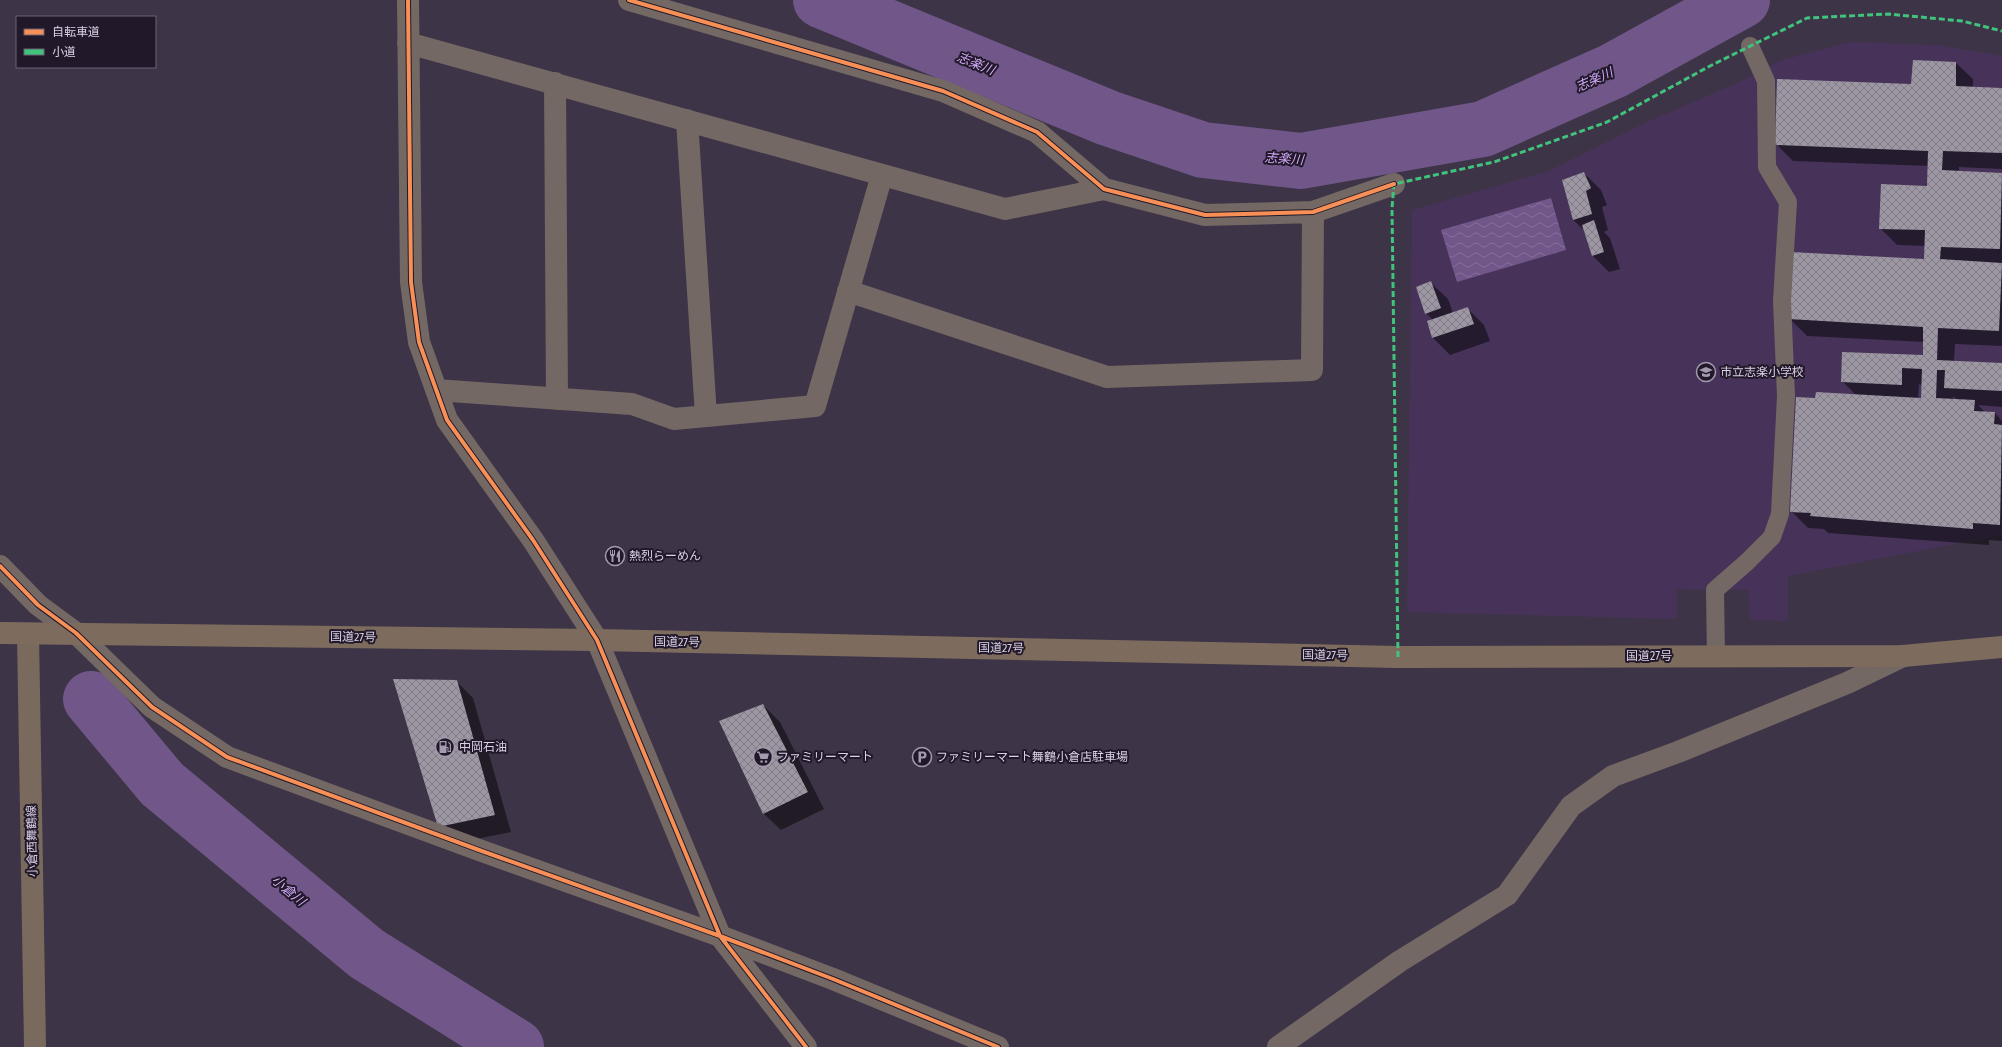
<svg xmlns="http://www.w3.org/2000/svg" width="2002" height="1047" viewBox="0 0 2002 1047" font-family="'Fira Sans Condensed','Noto Sans JP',sans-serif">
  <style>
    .built { fill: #473359 }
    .water { fill: url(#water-waves) }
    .shadow { fill: #0007; fill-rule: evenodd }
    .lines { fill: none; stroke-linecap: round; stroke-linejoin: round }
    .river { stroke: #715789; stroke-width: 56 }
    .building { fill: url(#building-cross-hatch) }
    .service { stroke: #746864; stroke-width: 18 }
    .minor { stroke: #746864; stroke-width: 22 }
    .primary { stroke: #7a6a5d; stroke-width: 22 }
    .trunk { stroke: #7d6c5e; stroke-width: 22 }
    .quiet { stroke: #40c37c; stroke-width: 3; stroke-dasharray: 6 3; stroke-linecap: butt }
    .cycleway-casing { stroke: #211929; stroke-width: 6 }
    .cycleway { stroke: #f78f57; stroke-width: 4 }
    .labels { text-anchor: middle; stroke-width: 4; stroke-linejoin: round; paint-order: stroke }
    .poi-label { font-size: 12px; fill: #dcd1e7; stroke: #211929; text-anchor: start }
    .street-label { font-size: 12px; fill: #dcd1e7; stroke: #211929 }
    .water-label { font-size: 13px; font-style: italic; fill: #d3abfa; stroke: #211929 }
  </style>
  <defs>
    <pattern id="water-waves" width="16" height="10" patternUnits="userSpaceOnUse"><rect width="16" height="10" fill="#715789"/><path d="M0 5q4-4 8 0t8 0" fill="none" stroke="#856e9a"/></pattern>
    <pattern id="building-cross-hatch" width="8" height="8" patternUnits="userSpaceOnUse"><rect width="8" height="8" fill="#9d96a3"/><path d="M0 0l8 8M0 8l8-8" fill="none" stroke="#827c87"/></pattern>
  </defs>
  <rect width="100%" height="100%" fill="#3e3447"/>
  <path class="built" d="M1850,42L1936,45L2002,56V535L1788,576V621L1750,620L1748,590L1677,589V619L1407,612L1412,210L1549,171L1647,122L1737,83L1782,60Z"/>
  <path class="water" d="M1551,198L1566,250L1457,282L1441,230Z"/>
  <path class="shadow" d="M1914,61L1956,63L1973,79V88L2002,89V169L1959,167V172L2002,174V346L1955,344L1954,361L2002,364V407L1978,405L1986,413H1995L2002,421V541L1989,540V545L1828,533L1824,529L1808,528L1791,511L1816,399L1856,395L1842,381L1923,356L1924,342L1807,336L1790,319L1925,260L1926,246L1897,245L1880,228L1928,187L1929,166L1793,161L1776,144L1912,85ZM1919,384L1922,385V399L1918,398ZM1953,396L1958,401L1953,400Z
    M1584,173L1601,190L1607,205L1602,207L1608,230L1604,232L1610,238L1620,269L1609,272L1593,256L1585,231L1573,220Z
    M1431,283L1448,299L1453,313L1467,308L1484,325L1490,341L1450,355L1433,338L1428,321L1433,320L1426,313Z
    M456,681L473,698L511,832L456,843L439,827Z
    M763,705L780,722L824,809L781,830L764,814L721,722Z"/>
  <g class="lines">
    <path class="river" d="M821,0L1108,118L1203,150L1301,161L1483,129L1613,71L1742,0
      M91,699L162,784L367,954L516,1047"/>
  </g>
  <path class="building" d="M1913,60L1956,62V86L2002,88V153L1943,151L1942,170L2002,173L2000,249L1941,247L1940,259L2002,263L1999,331L1938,328L1937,360L2002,363V391L1944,388L1945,370H1937L1936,398L1975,400L1974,411L1995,412L1994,424L2002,425L2000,525L1973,523V529L1810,516L1811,513L1790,512L1796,397L1815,398L1816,392L1921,398L1922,369L1902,368V385L1841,382L1842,352L1923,355V327L1789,319L1791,252L1924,259L1925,230L1879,229L1881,184L1927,186L1928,151L1775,145L1777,79L1911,84Z
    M1584,172L1591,188L1586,191L1592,214L1573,220L1562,180Z
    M1594,220L1604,252L1592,256L1582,225Z
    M1431,281L1441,308L1425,314L1416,287Z
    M1468,307L1474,324L1432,338L1427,321Z
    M393,679L457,680L495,815L438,827Z
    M763,704L808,792L763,814L719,721Z"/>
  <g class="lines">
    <path class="service" d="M1716,656L1715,590L1747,562L1772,537L1780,514L1786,396L1782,301L1788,202L1767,167L1766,81L1750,46"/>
    <path class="minor" d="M408,0L411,282L419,342L447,420L533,540L597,640L720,936L806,1047
      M629,0L943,91L1037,132L1104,189L1205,215L1313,212L1394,184
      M408,43L1005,209L1104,189
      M555,83L557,399
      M687,120L706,416
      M848,291L1107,377L1312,370L1313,212
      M436,390L632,404L674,419L815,406L882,175
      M0,566L38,605L76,633L152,707L227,757L479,850L720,936L833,979L998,1047
      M1278,1047L1400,961L1507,895L1571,806L1613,776L1678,752L1847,683L1903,656"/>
    <path class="primary" d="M28,634L35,1047"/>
    <path class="trunk" d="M0,633L597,640L1398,657L1903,656L2002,647"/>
    <path class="quiet" d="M1398,657L1392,208L1394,184L1494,162L1607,122L1710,66L1807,18L1888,14L1962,21L2002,31"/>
    <g class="cycleway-casing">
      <path id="cycleway" d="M408,0L411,282L419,342L447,420L533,540L597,640L720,936L806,1047
        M629,0L943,91L1037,132L1104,189L1205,215L1313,212L1394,184
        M0,566L38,605L76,633L152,707L227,757L479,850L720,936L833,979L998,1047"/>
    </g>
    <use href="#cycleway" class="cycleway"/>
  </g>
  <defs>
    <g id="school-ring" transform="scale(1)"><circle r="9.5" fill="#211929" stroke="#a59aaf" stroke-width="1.5"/><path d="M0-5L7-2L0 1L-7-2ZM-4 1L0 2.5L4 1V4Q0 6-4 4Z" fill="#a59aaf"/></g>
    <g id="restaurant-ring" transform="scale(1)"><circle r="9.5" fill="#211929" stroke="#a59aaf" stroke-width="1.5"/><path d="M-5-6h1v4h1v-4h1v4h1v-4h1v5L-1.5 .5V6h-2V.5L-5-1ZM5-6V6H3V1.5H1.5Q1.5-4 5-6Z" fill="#a59aaf"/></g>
    <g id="fuel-ring" transform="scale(1)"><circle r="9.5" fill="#211929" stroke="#a59aaf" stroke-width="1.5"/><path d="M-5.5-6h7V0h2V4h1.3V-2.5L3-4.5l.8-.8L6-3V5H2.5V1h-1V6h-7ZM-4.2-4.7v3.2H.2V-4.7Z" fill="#a59aaf"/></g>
    <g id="supermarket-ring" transform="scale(1)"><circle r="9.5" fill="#211929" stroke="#a59aaf" stroke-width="1.5"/><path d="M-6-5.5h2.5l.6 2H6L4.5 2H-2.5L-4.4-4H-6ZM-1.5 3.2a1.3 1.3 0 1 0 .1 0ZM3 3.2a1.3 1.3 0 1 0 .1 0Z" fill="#a59aaf"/></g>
    <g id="parking-ring" transform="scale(1)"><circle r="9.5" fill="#211929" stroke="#a59aaf" stroke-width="1.5"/><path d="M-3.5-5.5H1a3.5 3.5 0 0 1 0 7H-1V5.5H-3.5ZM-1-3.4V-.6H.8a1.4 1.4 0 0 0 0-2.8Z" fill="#a59aaf"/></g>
  </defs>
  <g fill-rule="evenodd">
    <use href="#school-ring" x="1706" y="372"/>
    <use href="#restaurant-ring" x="615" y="556"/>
    <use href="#fuel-ring" x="445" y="747"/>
    <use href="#supermarket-ring" x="763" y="757"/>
    <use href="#parking-ring" x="922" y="757"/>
  </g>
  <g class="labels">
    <g class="poi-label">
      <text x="1720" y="376">市立志楽小学校</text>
      <text x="629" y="560">熱烈らーめん</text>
      <text x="459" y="751">中岡石油</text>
      <text x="777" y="761">ファミリーマート</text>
      <text x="936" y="761">ファミリーマート舞鶴小倉店駐車場</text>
    </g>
    <g class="street-label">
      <text transform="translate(353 637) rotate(1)" y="4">国道27号</text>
      <text transform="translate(677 642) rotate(1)" y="4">国道27号</text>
      <text transform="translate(1001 648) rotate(1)" y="4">国道27号</text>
      <text transform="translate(1325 655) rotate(1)" y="4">国道27号</text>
      <text x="1649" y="660">国道27号</text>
      <text transform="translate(32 841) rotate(-91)" y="4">小倉西舞鶴線</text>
    </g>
    <g class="water-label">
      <text transform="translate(976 63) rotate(22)" y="5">志楽川</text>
      <text transform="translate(1594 79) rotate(-24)" y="5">志楽川</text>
      <text transform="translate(1284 158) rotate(4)" y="5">志楽川</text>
      <text transform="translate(289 890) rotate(40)" y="5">小倉川</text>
    </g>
  </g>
  <rect x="16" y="16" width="140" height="52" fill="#211929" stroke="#6c6375"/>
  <rect x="24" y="29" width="20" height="6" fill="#f78f57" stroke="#6c6375"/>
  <text x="52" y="36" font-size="12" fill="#dcd1e7">自転車道</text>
  <rect x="24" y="49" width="20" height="6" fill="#40c37c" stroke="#6c6375"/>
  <text x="52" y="56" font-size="12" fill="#dcd1e7">小道</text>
</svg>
